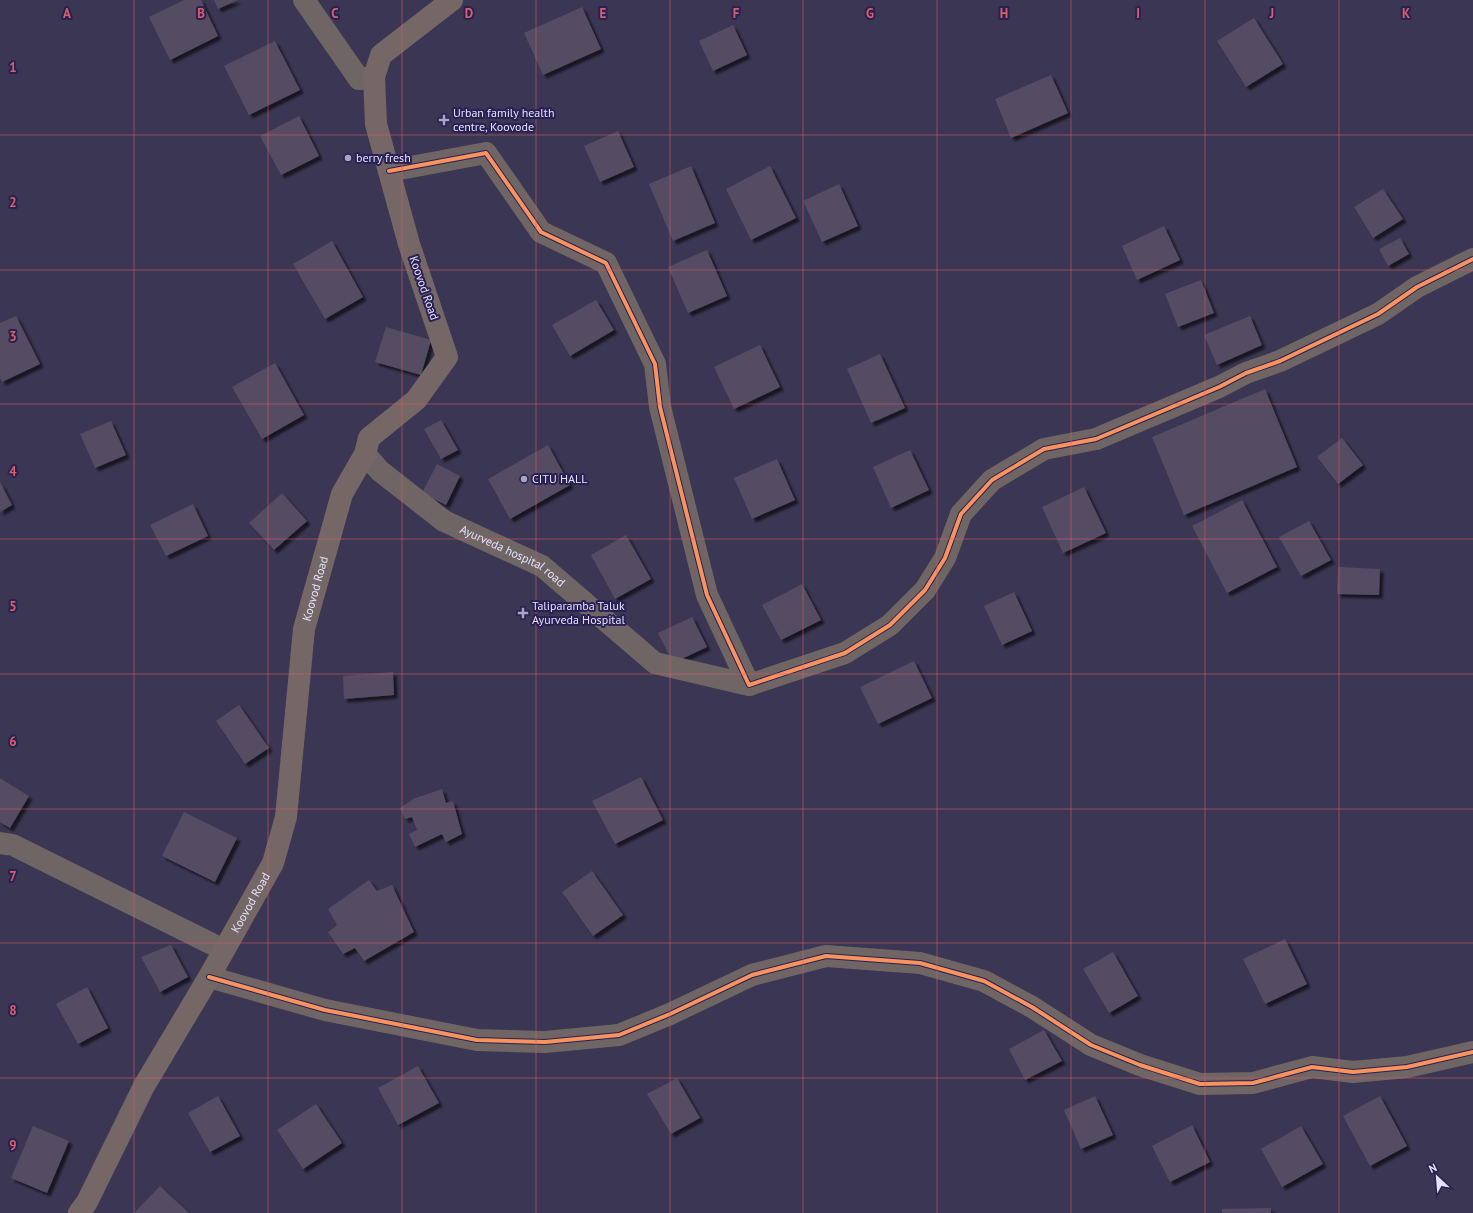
<svg xmlns="http://www.w3.org/2000/svg" width="1473" height="1213" viewBox="0 0 1473 1213" font-family="'PT Sans',sans-serif">
  <style>
    .building { fill: #544c63; filter: url(#shadow) }
    .lines { fill: none; stroke-linecap: round; stroke-linejoin: round }
    .street { stroke: #6f6565; stroke-width: 22 }
    .secondary { stroke: #746766; stroke-width: 22 }
    .cycleway-casing { stroke: #292053; stroke-width: 6 }
    .cycleway { stroke: #f8935d; stroke-width: 4 }
    .grid { fill: none; stroke: #da6068; stroke-width: 1; stroke-opacity: 0.55 }
    .poi-dot { fill: #a8a6c1; stroke: #292053; stroke-width: 1.5 }
    .labels { text-anchor: middle; stroke-width: 4; stroke-linejoin: round; paint-order: stroke }
    .poi-label { font-size: 12px; fill: #e3e2fc; stroke: #292053; text-anchor: start }
    .street-label { font-size: 12px; fill: #e3e2fc; stroke: #292053 }
    .grid-label { font-size: 13px; text-anchor: middle; font-weight: bold; fill: #da6068; stroke: #292053; stroke-width: 4; stroke-linejoin: round; paint-order: stroke }
  </style>
  <defs>
    <filter id="shadow"><feDropShadow dx="3.5" dy="3.5" stdDeviation="1" flood-color="#0009"/></filter>
  </defs>
  <rect width="100%" height="100%" fill="#3b3653"/>
  <path class="building" d="M184,0H201L218,36L170,60L149,17Z
    M214,0H238L218,9Z
    M582,7L601,49L543,75L524,33Z
    M1254,18L1283,64L1246,87L1217,41Z
    M733,25L747,55L713,71L699,41Z
    M275,41L300,90L249,115L224,66Z
    M1051,75L1068,113L1011,138L995,99Z
    M299,116L319,156L281,175L260,136Z
    M618,131L634,167L600,182L584,146Z
    M691,166L715,223L673,241L649,184Z
    M770,166L796,218L751,240L726,189Z
    M839,184L858,226L822,242L803,201Z
    M1383,189L1403,219L1373,238L1354,207Z
    M1164,226L1180,260L1137,280L1122,246Z
    M1400,238L1409,254L1388,266L1379,249Z
    M332,241L363,297L325,319L293,264Z
    M707,250L727,296L688,313L668,267Z
    M1201,280L1214,313L1178,327L1165,294Z
    M596,300L614,330L570,356L552,325Z
    M16,316L40,364L2,382L0,377V323Z
    M1250,316L1262,345L1217,365L1204,335Z
    M386,327L431,340L421,375L375,362Z
    M760,345L780,387L734,409L714,367Z
    M880,354L905,408L871,423L847,369Z
    M275,363L304,415L262,439L232,387Z
    M1265,389L1297,467L1184,515L1152,437Z
    M441,420L458,450L441,459L424,429Z
    M111,421L126,455L95,468L80,434Z
    M1342,438L1363,465L1338,484L1317,457Z
    M548,445L570,485L510,519L488,479Z
    M910,450L929,490L891,508L873,467Z
    M777,459L795,500L752,519L734,478Z
    M437,464L460,476L446,505L422,493Z
    M0,482L12,505L0,512Z
    M1084,487L1106,533L1063,553L1042,507Z
    M282,493L307,521L274,550L249,523Z
    M1242,500L1277,567L1227,593L1192,526Z
    M193,504L208,536L166,556L150,525Z
    M1309,521L1331,560L1301,576L1279,537Z
    M626,535L651,579L615,599L591,555Z
    M1338,567L1380,569L1379,595L1337,594Z
    M802,584L821,620L781,640L762,605Z
    M1014,592L1032,631L1002,645L984,606Z
    M692,617L707,647L673,663L658,633Z
    M914,661L932,698L878,724L860,687Z
    M393,672L394,695L344,699L343,676Z
    M239,705L269,748L245,764L216,721Z
    M641,777L663,820L615,844L592,801Z
    M0,778L29,796L10,828L0,822Z
    M442,789L446,803L453,801L462,834L446,842L442,834L415,847L409,834L417,830L412,817L405,819L400,808L413,799Z
    M184,812L237,838L215,882L162,856Z
    M592,871L623,915L593,936L562,892Z
    M369,880L377,891L392,885L414,932L364,961L355,948L343,954L328,932L337,925L328,909Z
    M1285,939L1307,984L1265,1004L1243,959Z
    M171,945L188,977L160,992L141,957Z
    M1113,952L1138,996L1109,1013L1083,969Z
    M87,987L108,1028L78,1044L56,1004Z
    M1044,1030L1062,1061L1025,1080L1009,1049Z
    M418,1066L439,1103L398,1125L378,1088Z
    M677,1078L700,1118L671,1134L647,1094Z
    M218,1096L240,1136L210,1152L188,1113Z
    M1095,1096L1113,1135L1081,1149L1064,1110Z
    M1380,1096L1407,1146L1370,1166L1343,1116Z
    M316,1104L342,1143L303,1169L277,1130Z
    M1192,1125L1210,1162L1170,1182L1152,1146Z
    M33,1126L69,1141L47,1193L11,1178Z
    M1301,1126L1323,1164L1282,1187L1261,1149Z
    M160,1186L189,1213H134Z
    M1271,1208V1213H1222V1209Z"/>
  <g class="lines">
    <g class="street">
      <path d="M304,0L359,79L374,77"/>
      <path d="M389,171L486,153L541,232L606,263L655,364L660,407L707,595L749,685L845,653L890,625L925,590L945,558L961,514L992,480L1044,449L1096,439L1219,387L1246,373L1280,361L1378,314L1417,287L1473,259"/>
      <path id="s1" d="M365,454L380,471L444,521L542,566L655,663L749,685"/>
      <path d="M0,843L13,845L224,950"/>
      <path d="M209,977L325,1010L477,1040L545,1042L619,1035L670,1014L752,975L826,956L920,963L984,981L1032,1007L1091,1045L1140,1065L1200,1084L1253,1083L1312,1067L1353,1072L1407,1067L1473,1052"/>
    </g>
    <path class="secondary" id="s2" d="M79,1213L87,1202L144,1086L209,977L273,863L286,817L304,629L342,494L365,454L369,438L416,400L447,357L409,244L376,124L374,77L381,55L452,0"/>
    <g class="cycleway-casing">
      <path id="cycleway" d="M389,171L486,153L541,232L606,263L655,364L660,407L707,595L749,685L845,653L890,625L925,590L945,558L961,514L992,480L1044,449L1096,439L1219,387L1246,373L1280,361L1378,314L1417,287L1473,259
        M209,977L325,1010L477,1040L545,1042L619,1035L670,1014L752,975L826,956L920,963L984,981L1032,1007L1091,1045L1140,1065L1200,1084L1253,1083L1312,1067L1353,1072L1407,1067L1473,1052"/>
    </g>
    <use href="#cycleway" class="cycleway"/>
  </g>
  <path class="grid" d="M134,0V1213M268,0V1213M402,0V1213M536,0V1213M670,0V1213M803,0V1213M937,0V1213M1071,0V1213M1205,0V1213M1339,0V1213M0,135H1473M0,270H1473M0,404H1473M0,539H1473M0,674H1473M0,809H1473M0,943H1473M0,1078H1473"/>
  <g class="poi-dot">
    <path d="M442 114h4v4h4v4h-4v4h-4v-4h-4v-4h4z"/>
    <circle cx="348" cy="158" r="4"/>
    <circle cx="524" cy="479" r="4"/>
    <path d="M521 607h4v4h4v4h-4v4h-4v-4h-4v-4h4z"/>
  </g>
  <g class="labels">
    <g class="poi-label">
      <text x="453" y="117">Urban family health<tspan x="453" dy="14">centre, Koovode</tspan></text>
      <text x="356" y="162">berry fresh</text>
      <text x="532" y="483">CITU HALL</text>
      <text x="532" y="610">Taliparamba Taluk<tspan x="532" dy="14">Ayurveda Hospital</tspan></text>
    </g>
    <g class="street-label">
      <text transform="translate(424 288) rotate(71)" y="4">Koovod Road</text>
      <text dy="4" stroke="none"><textPath href="#s1" startOffset="181">Ayurveda hospital road</textPath></text>
      <text dy="4" stroke="none"><textPath href="#s2" startOffset="679">Koovod Road</textPath></text>
      <text dy="4" stroke="none"><textPath href="#s2" startOffset="355">Koovod Road</textPath></text>
    </g>
  </g>
  <g class="grid-label">
    <text x="67" y="18">A</text>
    <text x="201" y="18">B</text>
    <text x="335" y="18">C</text>
    <text x="469" y="18">D</text>
    <text x="603" y="18">E</text>
    <text x="736" y="18">F</text>
    <text x="870" y="18">G</text>
    <text x="1004" y="18">H</text>
    <text x="1138" y="18">I</text>
    <text x="1272" y="18">J</text>
    <text x="1406" y="18">K</text>
    <text x="13" y="72">1</text>
    <text x="13" y="207">2</text>
    <text x="13" y="341">3</text>
    <text x="13" y="476">4</text>
    <text x="13" y="611">5</text>
    <text x="13" y="746">6</text>
    <text x="13" y="881">7</text>
    <text x="13" y="1015">8</text>
    <text x="13" y="1150">9</text>
  </g>
  <g transform="translate(1437 1177) rotate(334)" stroke="#292053" stroke-width="3" paint-order="stroke">
  <path d="M0-3L7 15L0 10L-7 15Z" fill="#e3e2fc"/>
  <text y="-6" font-size="11" font-weight="bold" text-anchor="middle" fill="#e3e2fc">N</text>
  </g>
</svg>
